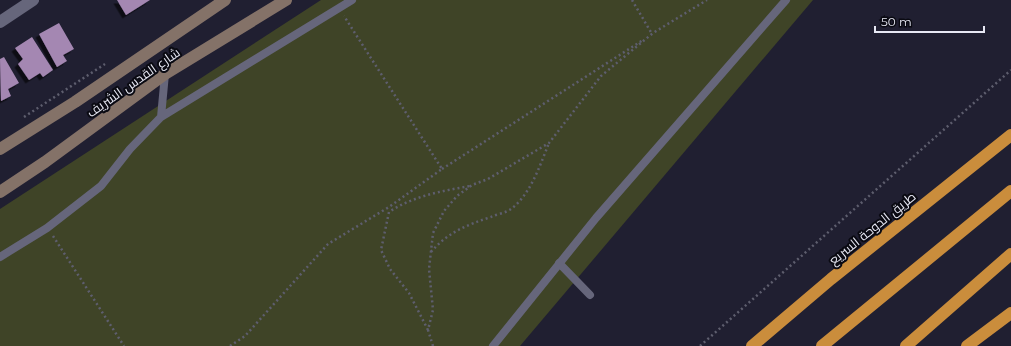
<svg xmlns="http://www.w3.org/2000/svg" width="1011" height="346" viewBox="0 0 1011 346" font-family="Montserrat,Cairo,sans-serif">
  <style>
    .green { fill: #3f4427 }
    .building { fill: #a487b2; filter: url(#shadow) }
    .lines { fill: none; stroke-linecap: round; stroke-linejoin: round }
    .path { stroke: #5e5e6e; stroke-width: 2.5; stroke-dasharray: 2 3; stroke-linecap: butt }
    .lane { stroke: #66667b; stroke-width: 8 }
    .street { stroke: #66667b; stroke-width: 12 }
    .secondary { stroke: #847268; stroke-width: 12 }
    .highway { stroke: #ca8d3c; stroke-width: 12 }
    .labels { text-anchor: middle; stroke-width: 4; stroke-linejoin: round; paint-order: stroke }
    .street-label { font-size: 13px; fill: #e7e8f4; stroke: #0a0a12 }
  </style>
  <defs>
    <filter id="shadow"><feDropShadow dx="-3.5" dy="3.5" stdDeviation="0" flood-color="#0009"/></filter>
  </defs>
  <rect width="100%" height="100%" fill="#201f31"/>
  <path class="green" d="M321,0H813L520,346H0V209Z"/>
  <path class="building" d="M117,0H150L126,15Z
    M59,23L74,49L63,55L67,61L57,67L39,34Z
    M32,37L53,70L43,77L40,73L29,80L18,64L23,59L15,48Z
    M4,57L19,83L8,89L11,96L1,101L0,59Z"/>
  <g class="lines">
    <path class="path" d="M632,0L652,34
      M24,117L105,64
      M442,169L643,40
      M53,236L124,346
      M431,252C448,232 467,225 491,217C497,214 506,213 511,209C531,194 540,165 549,143
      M428,330L409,293L390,269L381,250L389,212C413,196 442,191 470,186
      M230,346L245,336L328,244L389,207L442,169L344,16
      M433,346L428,330L433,310L429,269L433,233L444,211L457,196L472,185L488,179L549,143L601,76L653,33L707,0
      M700,346L1011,70"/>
    <path class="lane" d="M161,117L165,74
      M0,257L47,228L101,186L130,149L161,117L352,0
      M559,263L590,295
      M493,346L596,218L786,0"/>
    <path class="street" d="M0,22L33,0"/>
    <path class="secondary" d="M0,149L75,102L225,0
      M0,192L45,162L165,74L286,0"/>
    <path class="highway" d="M752,346L831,279L1011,135
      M822,346L1011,191
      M906,346L1011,254
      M967,346L1011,313"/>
  </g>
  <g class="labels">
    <g class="street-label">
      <text transform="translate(133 82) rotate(-35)" y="5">شارع القدس الشريف</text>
      <text transform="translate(872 228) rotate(-39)" y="5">طريق الدوحة السريع</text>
    </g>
  </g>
  <path d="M875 26v6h109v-6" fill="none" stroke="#e7e8f4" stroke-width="2"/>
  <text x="881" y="26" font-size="12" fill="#e7e8f4" stroke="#0a0a12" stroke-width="3" paint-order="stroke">50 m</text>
</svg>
